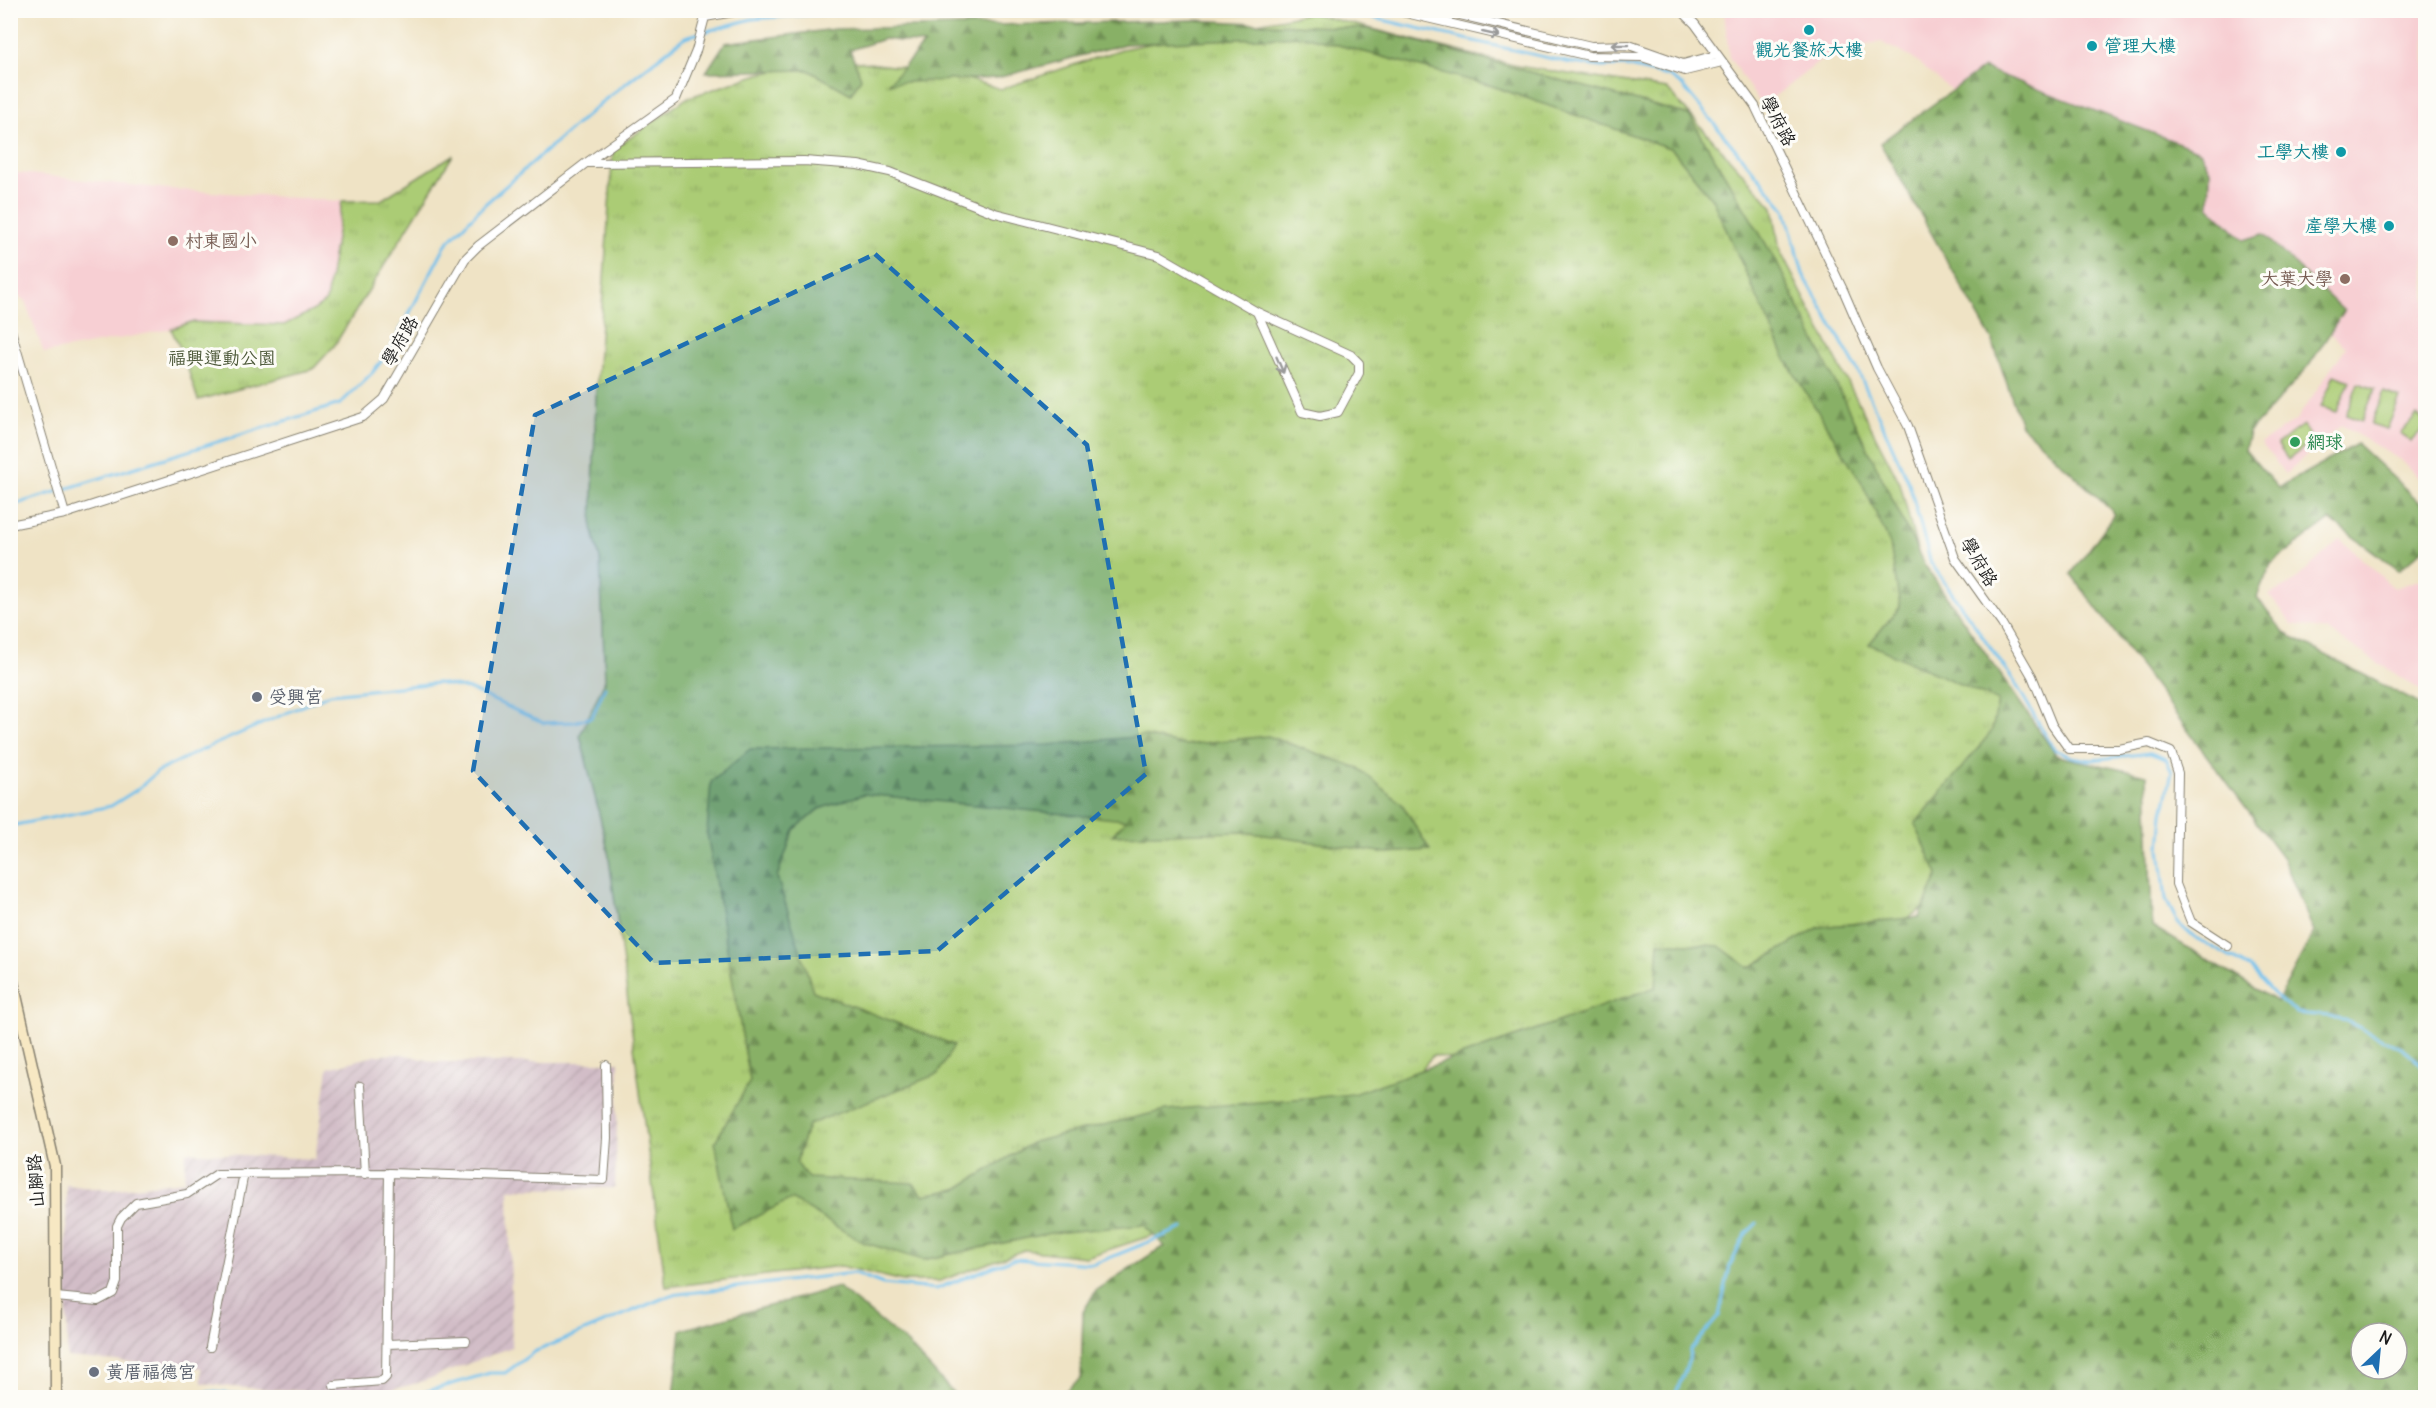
<svg xmlns="http://www.w3.org/2000/svg" width="2436" height="1408" viewBox="0 0 2436 1408" font-family="Delius,'LXGW WenKai TC',sans-serif">
  <style>
    .built { fill: #f7cfd3 }
    .industrial { fill: url(#industrial-furrows) }
    .grass { fill: url(#grass-tufts); stroke: #647448; stroke-width: 1.5 }
    .forest { fill: url(#forest-firs); stroke: #526641; stroke-width: 1.5; fill-rule: evenodd }
    .pitch { fill: #abcc75; stroke: #647448; stroke-width: 1.5 }
    .lines { fill: none; stroke-linecap: round; stroke-linejoin: round }
    .stream { stroke: #71c0ec; stroke-width: 3 }
    .minor-casing { stroke: #868070; stroke-width: 10 }
    .secondary-casing { stroke: #868070; stroke-width: 13 }
    .minor { stroke: #fff; stroke-width: 8 }
    .secondary { stroke: #f7e8c3; stroke-width: 10 }
    .oneway { stroke: #999 }
    .marked { fill: #1f6fb2; fill-opacity: 0.2; stroke: #1f6fb2; stroke-width: 4.5; stroke-dasharray: 12 8; stroke-linejoin: round }
    .culture-dot { fill: #0f9aa8; stroke: #fdfcf7; stroke-width: 2 }
    .education-dot { fill: #8d6e63; stroke: #fdfcf7; stroke-width: 2 }
    .leisure-dot { fill: #2e9e5b; stroke: #fdfcf7; stroke-width: 2 }
    .worship-dot { fill: #6b7280; stroke: #fdfcf7; stroke-width: 2 }
    .labels { text-anchor: middle; stroke-width: 6; stroke-linejoin: round; paint-order: stroke }
    .culture-label { font-size: 18px; fill: #0d838f; stroke: #fdfcf7; text-anchor: end }
    .street-label { font-size: 18px; fill: #1c1c1c; stroke: #fdfcf7 }
    .education-label { font-size: 18px; fill: #785e54; stroke: #fdfcf7; text-anchor: start }
    .park-label { font-size: 18px; fill: #4e5a3b; stroke: #fdfcf7 }
    .leisure-label { font-size: 18px; fill: #27864d; stroke: #fdfcf7; text-anchor: start }
    .worship-label { font-size: 18px; fill: #5b616d; stroke: #fdfcf7; text-anchor: start }
  </style>
  <defs>
    <pattern id="industrial-furrows" width="10" height="10" patternUnits="userSpaceOnUse" patternTransform="scale(1.5)"><rect width="10" height="10" fill="#d2bdc7"/><path d="M-1 1l2-2M0 10L10 0M9 11l2-2" fill="none" stroke="#b4a2aa"/></pattern>
    <pattern id="grass-tufts" width="24" height="20" patternUnits="userSpaceOnUse" patternTransform="scale(1.5)"><rect width="24" height="20" fill="#abcc75"/><path d="M3 7l-1-3M5 7V3M7 7l1-3M15 17l-1-3M17 17v-4M19 17l1-3" fill="none" stroke="#93af65"/></pattern>
    <pattern id="forest-firs" width="22" height="20" patternUnits="userSpaceOnUse" patternTransform="scale(1.5)"><rect width="22" height="20" fill="#88b066"/><path d="M5 1l3.5 6h-7zM16 11l3.5 6h-7z" fill="#6e8e53"/></pattern>
  </defs>
  <rect width="100%" height="100%" fill="#fdfcf7"/>
  <filter id="ink" filterUnits="userSpaceOnUse"><feTurbulence type="fractalNoise" baseFrequency=".0167" numOctaves="2"/><feDisplacementMap in="SourceGraphic" scale="12" xChannelSelector="R" yChannelSelector="G"/><feConvolveMatrix kernelMatrix="1 2 1 2 8 2 1 2 1" color-interpolation-filters="sRGB"/></filter>
  <filter id="wash" filterUnits="userSpaceOnUse"><feTurbulence type="fractalNoise" baseFrequency=".008" numOctaves="4" result="noise"/><feDisplacementMap in="SourceGraphic" scale="24" xChannelSelector="R" yChannelSelector="G"/><feGaussianBlur stdDeviation="1.35" result="paint"/><feColorMatrix in="noise" values="0 0 0 0 0 0 0 0 0 0 0 0 0 0 0 0 0 1.4 0 .05"/><feComposite in="paint" operator="in"/></filter>
  <g filter="url(#wash)">
    <rect width="100%" height="100%" fill="#efe3c5"/>
    <path class="built" d="M1724,11H2425V485L2402,461L2341,425L2285,474L2261,443L2297,419L2346,347L2182,211L1996,127L1912,58L1881,42L1832,52L1762,106L1729,57Z
      M11,172L168,189L342,201L326,301L314,310L284,325L191,322L171,329L44,353L25,301L11,291Z
      M2340,539L2394,588L2425,578V693L2327,630L2292,624L2269,595L2292,583Z"/>
    <path class="industrial" d="M402,1054L436,1062H619L615,1188L509,1189L512,1347L418,1383L369,1395L231,1387L202,1383L201,1368L67,1357L66,1185L110,1190L184,1181L186,1152L315,1159L328,1068L378,1055Z"/>
    <path class="grass" d="M1310,13L1517,66L1667,89L1773,207L1780,251L1900,483L1920,562L2057,760L1927,907L1785,985L1465,1062L1433,1055L1388,1110L1187,1224L1086,1257L1024,1250L940,1281H903L841,1266L666,1287L608,851L580,735L605,680L600,559L592,528L596,394L613,150L687,98L759,74L837,59L947,73L1001,89L1122,49Z
      M453,155L334,346L313,369L198,400L183,354L171,329L191,322L284,325L314,310L326,301L342,201L381,200Z"/>
    <path class="forest" d="M1193,20L1371,29L1689,115L1775,259L1924,564L2057,756L2147,775L2152,926L2277,1002L2314,932L2283,858L2071,574L2115,514L2021,425L1992,340L1880,143L1983,68L2200,151L2210,170L2209,206L2244,240L2263,234L2344,311L2308,367L2249,432L2245,450L2278,488L2357,444L2425,507V547L2399,570L2330,520L2271,564L2257,597L2284,633L2425,707V1397L1689,1398L1679,1393L1674,1398L1058,1397L1081,1378L1083,1312L1096,1290L1164,1246L1144,1225L1051,1233L923,1260L862,1242L791,1199L732,1229L715,1142L750,1081L707,833L711,782L750,749L1049,745L1144,736L1184,745L1268,736L1358,768L1402,804L1430,850L1387,853L1244,832L1112,835L1126,820L864,794L819,809L794,830L777,877L813,991L954,1045L938,1074L808,1125L796,1162L808,1178L913,1183L923,1195L957,1189L1033,1142L1166,1110L1353,1094L1656,987L1659,942L1719,946L1749,968L1819,927L1919,917L1938,875L1915,824L1992,731L1998,701L1869,644L1900,607L1890,544L1861,481L1787,362L1712,199L1672,149L1492,86L1304,36L1125,44L997,78L889,83L924,44L884,39L850,50L861,78L851,94L808,70L706,72L725,43L835,29ZM2361,1333H2397V1369H2361Z
      M838,1287L907,1343L957,1397H674L681,1330Z"/>
    <path class="pitch" d="M2334,375L2350,381L2337,412L2321,407Z
      M2358,383L2375,389L2362,421L2346,415Z
      M2384,392L2400,398L2387,429L2371,424Z
      M2417,415L2425,422V427L2410,442L2401,433Z
      M2303,425L2312,441L2288,460L2277,444Z"/>
    <g class="lines">
      <path class="stream" d="M1339,10L1566,62L1601,67L1625,66L1668,76L1682,85L1785,209L1803,274L1858,371L1909,483L1931,563L2014,681L2054,749L2072,757L2091,760L2150,753L2166,759L2172,772L2163,814L2160,848L2166,900L2178,923L2191,935L2251,969L2275,995L2296,1013L2338,1017L2403,1049L2417,1059L2426,1071
        M10,506L340,404L372,373L390,350L446,244L485,204L602,102L685,37L752,19L869,10
        M10,826L111,806L138,789L157,772L195,753L330,694L438,683L469,689L543,723L574,722L592,717L605,687
        M121,1398L211,1392L283,1398
        M404,1398L490,1373H505L534,1352L671,1295L854,1273L883,1284L936,1289L1013,1259L1094,1264L1183,1228
        M1674,1398L1689,1360L1690,1350L1719,1316L1730,1266L1745,1235L1757,1223
        M1771,1398H1780"/>
    </g>
  </g>
  <g filter="url(#ink)">
    <g class="lines">
      <g class="minor-casing">
        <path id="minor" d="M1393,10L1589,56L1642,57L1685,71L1722,62
          M1439,10L1591,46L1629,45L1683,64L1716,55
          M1681,10L1695,24L1755,106L1844,292L1877,368L1908,426L1955,558L2002,624L2032,676L2052,725L2069,749H2119L2149,743L2171,752L2178,773L2176,884L2191,922L2228,946
          M705,17L745,10
          M586,163L804,161L858,165L890,172L995,213L1159,255L1257,312L1351,355L1359,363V373L1338,412L1320,416L1302,412L1257,312
          M10,327L65,514
          M10,525L65,514L363,417L384,399L465,259L478,246L586,163L676,99L696,51L705,17L710,10
          M360,1086L365,1174
          M56,1297L98,1301L113,1293L117,1282V1226L121,1218L136,1203L187,1194L217,1174L389,1173L604,1180L607,1138L606,1065
          M387,1344L466,1341
          M210,1347L244,1173
          M334,1385L382,1381L386,1377L389,1173"/>
      </g>
      <g class="secondary-casing">
        <path id="secondary" d="M10,969L55,1166L56,1398"/>
      </g>
      <use href="#minor" class="minor"/>
      <use href="#secondary" class="secondary"/>
    </g>
    <defs><path id="oneway-shaft" d="M-6 0H5M1.5-3L5.5 0L1.5 3" fill="none" stroke-width="1.6" stroke-linecap="round" stroke-linejoin="round" transform="scale(1.5)"/></defs>
    <g class="oneway">
      <use href="#oneway-shaft" transform="translate(1491 34) rotate(13)"/>
      <use href="#oneway-shaft" transform="translate(1620 45) rotate(-180)"/>
      <use href="#oneway-shaft" transform="translate(1280 365) rotate(67)"/>
    </g>
  </g>
  <path class="marked" d="M875,254L1087,445L1146,774L937,951L654,963L473,771L535,415Z"/>
  <g class="culture-dot">
    <circle cx="1809" cy="30" r="6"/>
    <circle cx="2092" cy="46" r="6"/>
    <circle cx="2341" cy="152" r="6"/>
    <circle cx="2389" cy="226" r="6"/>
  </g>
  <g class="education-dot">
    <circle cx="173" cy="241" r="6"/>
    <circle cx="2345" cy="279" r="6"/>
  </g>
  <circle class="leisure-dot" cx="2295" cy="442" r="6"/>
  <g class="worship-dot">
    <circle cx="257" cy="697" r="6"/>
    <circle cx="94" cy="1372" r="6"/>
  </g>
  <g class="labels">
    <g class="culture-label">
      <text x="2104" y="52" text-anchor="start">管理大樓</text>
      <text x="1809" y="56" text-anchor="middle">觀光餐旅大樓</text>
      <text x="2329" y="158">工學大樓</text>
      <text x="2377" y="232">產學大樓</text>
    </g>
    <g class="street-label">
      <text transform="translate(1778 121) rotate(62)" y="6">學府路</text>
      <text transform="translate(400 341) rotate(-60)" y="6">學府路</text>
      <text transform="translate(1979 562) rotate(59)" y="6">學府路</text>
      <text transform="translate(36 1181) rotate(-94)" y="6">山腳路</text>
    </g>
    <g class="education-label">
      <text x="185" y="247">村東國小</text>
      <text x="2333" y="285" text-anchor="end">大葉大學</text>
    </g>
    <g class="park-label">
      <text x="222" y="364">福興運動公園</text>
    </g>
    <g class="leisure-label">
      <text x="2307" y="448">網球</text>
    </g>
    <g class="worship-label">
      <text x="269" y="703">受興宮</text>
      <text x="106" y="1378">黃厝福德宮</text>
    </g>
  </g>
  <rect width="2436" height="1408" fill="none" stroke="#fdfcf7" stroke-width="36"/>
  <g transform="translate(2379 1351) rotate(26)"><circle r="28" fill="#fdfcf7" stroke="#a3a29f" stroke-width="1.5"/>
  <path d="M0-4.5L10 22L0 15L-10 22Z" fill="#1f6fb2"/>
  <text y="-9" font-size="16" font-weight="bold" text-anchor="middle" fill="#1c1c1c">N</text>
  </g>
</svg>
